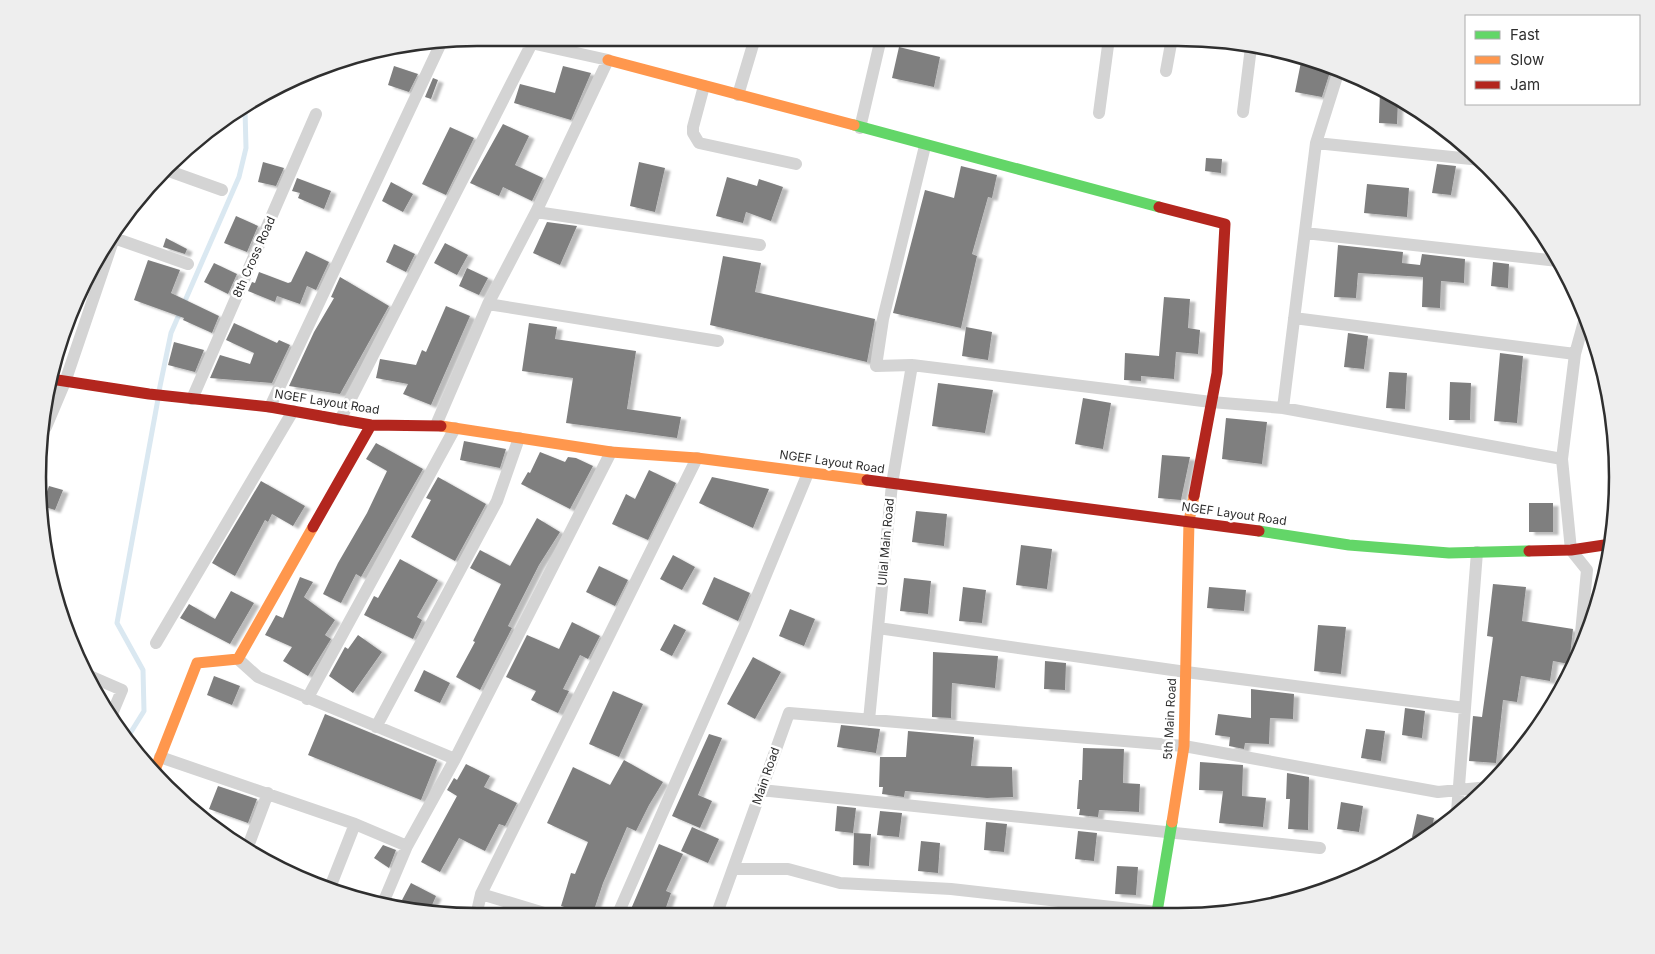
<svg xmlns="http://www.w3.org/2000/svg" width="1655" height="954" viewBox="0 0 1655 954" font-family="Inter,sans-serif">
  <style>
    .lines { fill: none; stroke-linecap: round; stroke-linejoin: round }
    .stream { stroke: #dae8f1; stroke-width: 5 }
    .building { fill: #7f7f7f; filter: url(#shadow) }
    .street { stroke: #d4d4d4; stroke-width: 12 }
    .fast { stroke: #63d668; stroke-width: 11 }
    .slow { stroke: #ff974d; stroke-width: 11 }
    .jam { stroke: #b3261e; stroke-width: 11 }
    .labels { text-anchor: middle; stroke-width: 5; stroke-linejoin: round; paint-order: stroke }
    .street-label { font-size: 12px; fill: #2f2f2f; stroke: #fff }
    .rim { fill: none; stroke: #2f2f2f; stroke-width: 2.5 }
  </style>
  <defs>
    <filter id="shadow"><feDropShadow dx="5.5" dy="3" stdDeviation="1" flood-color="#0004"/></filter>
  </defs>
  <rect width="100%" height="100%" fill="#fff"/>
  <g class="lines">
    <path class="stream" d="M159,391L171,333L239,177L246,148L245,110
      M126,740L144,711L143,670L117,623L158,399"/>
  </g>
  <path class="building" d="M899,47L940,57L934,87L892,78Z
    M1302,57L1319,61L1330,66V72L1322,97L1295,92Z
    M394,66L418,74L409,92L388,85Z
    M563,66L591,73L571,120L514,103L520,84L555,93Z
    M433,78L438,80L431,99L425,97Z
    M1380,91L1398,100L1397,124L1379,123Z
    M503,124L529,136L515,165L543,178L532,201L503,187L499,196L470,183Z
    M450,127L474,138L446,195L422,184Z
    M1206,158L1222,159L1221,173L1205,171Z
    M263,162L284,168L276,186L258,182Z
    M639,162L665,168L655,212L630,206Z
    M1437,164L1456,166L1451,195L1432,193Z
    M961,166L997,175L992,198L988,197L972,254L977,256L961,328L893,313L925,190L954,198Z
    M727,177L757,186L759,179L783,187L771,221L746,212L743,223L716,216Z
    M297,178L331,191L324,209L298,198L300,193L292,191Z
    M391,182L413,194L403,212L382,201Z
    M1367,184L1409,188L1407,217L1364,213Z
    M236,216L258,226L247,252L224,243Z
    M547,222L577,226L560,265L533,253Z
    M166,238L187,249L185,254L163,247Z
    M445,243L468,255L457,275L434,263Z
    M394,244L415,254L406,272L386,262Z
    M1338,245L1403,252L1402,263L1420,265L1422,254L1465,259L1464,283L1441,281L1440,308L1422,307L1423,277L1358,273L1356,298L1334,297Z
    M306,251L329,262L316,290L307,286L300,304L277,296L275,302L248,291L252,282L255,283L259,272L288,283L291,282Z
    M723,256L761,263L755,292L875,319L867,362L710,325Z
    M148,260L180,270L171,293L219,316L212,333L183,320L184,318L134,300Z
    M1493,262L1509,264L1508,288L1491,286Z
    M214,263L237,274L228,294L204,282Z
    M467,268L488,278L479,295L459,286Z
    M340,277L389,306L340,394L289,386L314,332L334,298L331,297Z
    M1164,297L1190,299L1188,328L1200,330L1198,354L1176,352L1174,379L1141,376V381L1124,380L1125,353L1159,356Z
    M446,306L470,316L431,405L403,394L408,384L376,378L380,359L416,365L422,350L426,352Z
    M234,323L277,343L279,340L290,345L272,383L210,378L220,355L250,364L254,353L226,340Z
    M529,323L557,327L555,339L636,351L627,409L681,417L677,438L566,423L573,378L522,371Z
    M966,327L992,332L988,360L962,356Z
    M1348,333L1368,336L1364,369L1344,367Z
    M174,342L204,350L195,372L168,365Z
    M1500,353L1523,356L1517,423L1494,421Z
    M1389,372L1407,373L1405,409L1386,408Z
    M1450,382L1471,383L1470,420H1449Z
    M938,383L993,390L985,433L932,426Z
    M1083,398L1111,403L1103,449L1075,444Z
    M1226,418L1267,422L1262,464L1222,459Z
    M464,441L506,449L500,468L460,460Z
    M376,443L423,469L361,577L356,574L341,603L323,594L338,563L367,513L387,471L366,459Z
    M540,452L565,462L568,457L576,458L593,466L570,509L521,484L528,472L530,473Z
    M1162,455L1190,457L1181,500L1158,498Z
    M649,470L676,483L648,540L612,524L626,494L635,499Z
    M438,477L486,504L455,561L411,537L431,500L426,498Z
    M712,477L769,489L753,528L699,503Z
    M261,481L305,506L293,526L272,514L268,522L265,520L235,576L212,563Z
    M49,486L63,490L55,510L42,506Z
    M1529,503H1553V532H1529Z
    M916,511L947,514L944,546L912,542Z
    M537,518L560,532L539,565L508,626L512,628L480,690L456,677L475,642L473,641L501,584L470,568L480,550L510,566Z
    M1021,545L1052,549L1047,589L1016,585Z
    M673,555L695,567L682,590L660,579Z
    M400,559L438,580L417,617L422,620L413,639L364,615L374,596L378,598Z
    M599,566L628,580L615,606L586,592Z
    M300,577L313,582L304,597L335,620L325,635L331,639L308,676L283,661L292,647L265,635L276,615L283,618Z
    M714,577L750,593L738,621L702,604Z
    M904,578L931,581L928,614L900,611Z
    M1493,584L1526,587L1522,621L1573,629L1569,664L1553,661L1550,681L1521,676L1517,702L1503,700L1496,763L1469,761L1473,716L1482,717L1493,637L1487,636Z
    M963,587L986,590L982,623L959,621Z
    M1209,587L1246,590L1244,611L1207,608Z
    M231,591L254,603L230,644L180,618L189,604L215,619Z
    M790,609L815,619L804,646L779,636Z
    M572,622L600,636L588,659L580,655L563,689L569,691L558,713L531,700L536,691L506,677L527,635L559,649Z
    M674,624L686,630L672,656L660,650Z
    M1318,625L1346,627L1341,674L1314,671Z
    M358,635L382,652L353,693L329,676L345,647L348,649Z
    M933,652L998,656L995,688L952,683L951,718L932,717Z
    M753,657L781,672L755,719L727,704Z
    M1045,661L1066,663L1065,690L1044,689Z
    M424,670L450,683L440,703L414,691Z
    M214,676L240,686L232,705L207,695Z
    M1251,689L1294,694L1293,719L1270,718L1269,744L1245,743L1244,749L1229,746L1230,737L1215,735L1218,714L1251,718Z
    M613,691L643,704L619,757L589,744Z
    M1405,708L1425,711L1422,738L1402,735Z
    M325,714L437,760L421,800L308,755Z
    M841,725L880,729L876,753L837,747Z
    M1366,729L1385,731L1381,761L1361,758Z
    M908,731L974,737L971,766L1012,767L1013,797L987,798L905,791L904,797L882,794L883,787H879L880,757H906Z
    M709,734L722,738L698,795L712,801L700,828L672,816Z
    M1083,748L1124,749L1123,783L1140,784L1139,812L1099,810L1098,817L1079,815L1080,809H1077L1079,780H1082Z
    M624,760L663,782L649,805L636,831L627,827L603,883L592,916L561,906L571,873L575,874L588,842L547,823L573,767L610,785Z
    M1200,762L1243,765L1242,796L1266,798L1263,827L1219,823L1223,791L1199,790Z
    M466,764L490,776L484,787L517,803L505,826L499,824L485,851L459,838L440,872L421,862L457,796L447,790L454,778L457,780Z
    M1287,773L1309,777L1308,830L1288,829L1290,799H1286Z
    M218,786L257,799L248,823L209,809Z
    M1341,802L1363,806L1359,832L1337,829Z
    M837,806L856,808L853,833L835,831Z
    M880,811L902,813L899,837L877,835Z
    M1417,814L1434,818L1431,832L1422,839L1412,837Z
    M986,822L1007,824L1004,852L984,850Z
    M692,827L719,839L708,863L681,851Z
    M1078,831L1097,833L1094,861L1075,859Z
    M854,833L871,834L869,866L853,865Z
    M921,841L940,843L938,873L918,871Z
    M659,844L683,854L666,891L671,893L663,916H628Z
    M383,845L396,850L389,868L374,858Z
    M1117,866L1138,867L1136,895L1115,894Z
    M411,883L436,896L429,912L403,907L405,902L402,900Z"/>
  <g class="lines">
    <path class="street" d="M1166,71L1172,38
      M704,86L693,127V133L699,143L796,164
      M738,95L755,38
      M1243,112L1251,47
      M1099,113L1109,38
      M860,128L881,38
      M1316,143L1481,160
      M925,146L883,319L876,366L912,365L1211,402L1283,408L1562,459
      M169,171L222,190
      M536,212L760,245
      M1305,233L1558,261
      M114,238L188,264
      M488,304L718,341
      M1294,318L1575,354
      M192,399L316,114
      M270,407L441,43
      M1283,408L1316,143L1339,70
      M340,420L532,43
      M436,425L488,304L536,212L608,60L509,38
      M46,427L65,382L118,226
      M878,628L1186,672L1465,708
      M156,643L293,411
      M1579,654L1587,570L1571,550L1562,459L1575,354L1586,314
      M238,659L258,677L455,759L611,452
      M92,677L122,690L112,714
      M307,699L455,428
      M869,720L892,484L912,365
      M376,727L497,501L519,438
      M160,757L355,824L407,846
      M761,790L1320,848
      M1457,812L1477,552
      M247,849L268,793
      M735,869H788L840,883L951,889L1157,912
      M329,890L355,824
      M383,903L407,846L455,759
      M476,916L481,894
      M554,916L481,894L697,458
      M617,916L746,623L808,473
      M716,916L789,713L1184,746L1438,792L1489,787"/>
    <path class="fast" d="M854,125L1159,207
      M1259,531L1349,545L1449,553L1529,551
      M1160,916L1157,912L1172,822"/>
    <path class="slow" d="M608,60L854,125
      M441,426L611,452L697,458L867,480
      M155,770L197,663L238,659L313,527
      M1172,822L1184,746L1189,521L1194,496"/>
    <path class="jam" d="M1159,207L1225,224L1217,373L1194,496
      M51,379L149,394L270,407L371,425L441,426
      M867,480L1259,531
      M313,527L371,425
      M1529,551L1571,550L1611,544"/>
  </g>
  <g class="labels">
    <g class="street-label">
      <text transform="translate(254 257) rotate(-66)" y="4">8th Cross Road</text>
      <text transform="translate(327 402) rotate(9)" y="4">NGEF Layout Road</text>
      <text transform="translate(832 462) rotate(8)" y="4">NGEF Layout Road</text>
      <text transform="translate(1234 514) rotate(8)" y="4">NGEF Layout Road</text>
      <text transform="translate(886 542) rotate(-85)" y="4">Ullal Main Road</text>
      <text transform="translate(1170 719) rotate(-87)" y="4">5th Main Road</text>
      <text transform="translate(766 776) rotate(-71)" y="4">Main Road</text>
    </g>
  </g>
  <path d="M0 0H1655V954H0ZM477 46H1178A431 431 0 0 1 1609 477V477A431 431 0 0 1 1178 908H477A431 431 0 0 1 46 477V477A431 431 0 0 1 477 46Z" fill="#eee" fill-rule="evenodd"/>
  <path class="rim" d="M477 46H1178A431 431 0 0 1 1609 477V477A431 431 0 0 1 1178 908H477A431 431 0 0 1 46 477V477A431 431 0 0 1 477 46Z"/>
  <rect x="1465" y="15" width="175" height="90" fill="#ffffff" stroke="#acacac"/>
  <rect x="1475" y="31" width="25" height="8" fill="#63d668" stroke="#acacac"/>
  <text x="1510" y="40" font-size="15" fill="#2f2f2f">Fast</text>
  <rect x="1475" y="56" width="25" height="8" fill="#ff974d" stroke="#acacac"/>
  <text x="1510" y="65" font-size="15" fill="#2f2f2f">Slow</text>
  <rect x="1475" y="81" width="25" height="8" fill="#b3261e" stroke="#acacac"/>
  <text x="1510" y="90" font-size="15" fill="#2f2f2f">Jam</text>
</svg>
